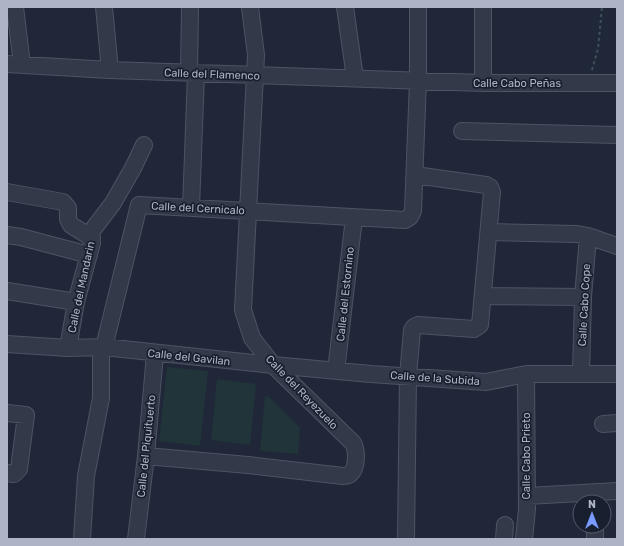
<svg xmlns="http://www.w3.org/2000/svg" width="624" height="546" viewBox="0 0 624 546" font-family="Rubik,sans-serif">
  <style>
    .garden { fill: #21343a }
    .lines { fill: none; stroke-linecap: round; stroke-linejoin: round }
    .minor-casing { stroke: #4d5464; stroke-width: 18 }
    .path { stroke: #3f5158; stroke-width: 2; stroke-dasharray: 3 3; stroke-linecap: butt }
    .minor { stroke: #333949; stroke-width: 16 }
    .labels { text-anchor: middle; stroke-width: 3.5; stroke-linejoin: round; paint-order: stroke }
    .street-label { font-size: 11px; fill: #adb4c6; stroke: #181f2e }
  </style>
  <rect width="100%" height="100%" fill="#1f2739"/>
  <path class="garden" d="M167,367L208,371L200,446L159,441Z
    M217,379L256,384L250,445L211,440Z
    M265,396H268L300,428L298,454L260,451Z"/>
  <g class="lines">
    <g class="minor-casing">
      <path id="minor" d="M15,7L22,65
        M104,7L110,70
        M345,7L355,78
        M7,64L110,70L483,83H617
        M189,73L190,7
        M483,83V7
        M462,131L617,135
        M7,192L63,202L68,208V219L71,225L92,238
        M191,208L196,73
        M489,232L577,234L588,236L617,246
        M7,235L21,237L89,255
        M7,291L76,302
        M483,296L583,297
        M7,344L68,348L104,347L273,365L371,374L486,382L526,374H617
        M68,348L76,302L92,243L91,232L113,203L133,168L144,145
        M336,371L354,218
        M581,373L583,297L588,236
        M7,413L26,415L19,469L14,474L7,473
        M603,424L617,423
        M146,456L248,465L343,476C347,476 350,475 352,472C357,466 357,449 353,443L273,365L252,338L243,310L256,55L250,7
        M527,496L617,491
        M595,526V539
        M82,539L86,476L101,398V354L104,347L139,205L405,220L410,217L413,211L418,80V7
        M136,539L146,456L155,354
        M406,539L408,376L412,330L414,327L418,325L474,329L480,325L492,192L490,187L486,185L415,175
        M504,539L505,525
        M524,539L527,509L526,374"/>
    </g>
    <path class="path" d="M592,70L598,49L602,7"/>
    <use href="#minor" class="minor"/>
  </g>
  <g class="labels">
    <g class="street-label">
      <text transform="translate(212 74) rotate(2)" y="4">Calle del Flamenco</text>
      <text x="517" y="87">Calle Cabo Peñas</text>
      <text transform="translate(198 208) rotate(3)" y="4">Calle del Cernicalo</text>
      <text transform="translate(81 287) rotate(-78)" y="4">Calle del Mandarin</text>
      <text transform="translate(345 294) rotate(-84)" y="4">Calle del Estornino</text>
      <text transform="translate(584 305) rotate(-87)" y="4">Calle Cabo Cope</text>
      <text transform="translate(189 357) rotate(6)" y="4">Calle del Gavilan</text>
      <text transform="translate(435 378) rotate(4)" y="4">Calle de la Subida</text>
      <text transform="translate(302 392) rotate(46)" y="4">Calle del Reyezuelo</text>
      <text transform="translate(146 446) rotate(-84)" y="4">Calle del Piquituerto</text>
      <text transform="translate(526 456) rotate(-90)" y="4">Calle Cabo Prieto</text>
    </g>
  </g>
  <rect width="624" height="546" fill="none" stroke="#adb4c6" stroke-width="16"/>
  <g transform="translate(592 514)"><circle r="19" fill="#181f2e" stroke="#545b6b"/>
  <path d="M0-3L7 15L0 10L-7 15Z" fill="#7a9cfe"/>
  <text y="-6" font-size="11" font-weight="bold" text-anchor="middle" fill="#adb4c6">N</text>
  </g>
</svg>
